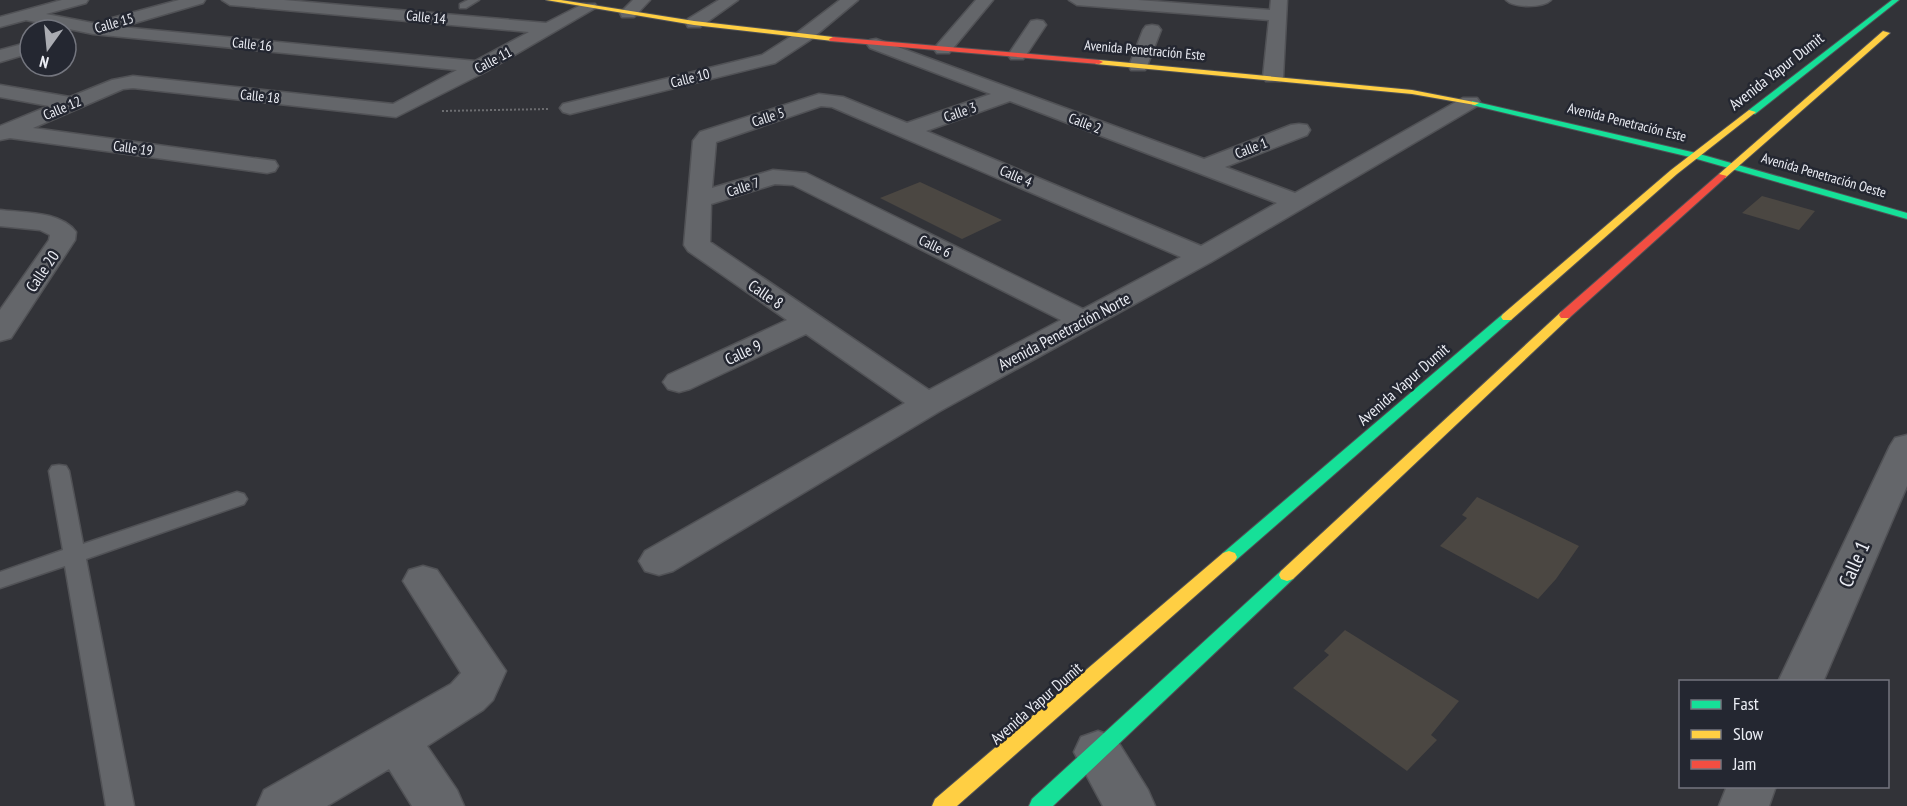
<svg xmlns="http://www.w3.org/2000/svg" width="1907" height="806" viewBox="0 0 1907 806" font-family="'PT Sans Narrow',sans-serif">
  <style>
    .building { fill: #4b4742 }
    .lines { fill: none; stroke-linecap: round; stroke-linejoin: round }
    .lane-casing { stroke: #515256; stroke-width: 3 }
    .street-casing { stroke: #515256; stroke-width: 3 }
    .fast-casing { stroke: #515256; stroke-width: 2 }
    .slow-casing { stroke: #515256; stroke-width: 2 }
    .jam-casing { stroke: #515256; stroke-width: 2 }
    .path { stroke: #6c6d70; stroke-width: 2; stroke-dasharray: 2 2; stroke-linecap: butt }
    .lane { fill: #64666a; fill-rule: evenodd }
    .street { fill: #64666a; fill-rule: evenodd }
    .fast { fill: #16e098; fill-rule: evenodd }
    .slow { fill: #ffcf43; fill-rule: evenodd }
    .jam { fill: #f24e42; fill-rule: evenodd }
    .labels { text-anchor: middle; stroke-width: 5; stroke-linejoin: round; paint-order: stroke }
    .far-street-label { font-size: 14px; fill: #ebedf4; stroke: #242731 }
    .street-label { font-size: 16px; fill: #ebedf4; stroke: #242731 }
    .near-street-label { font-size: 20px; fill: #ebedf4; stroke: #242731 }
  </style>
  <rect width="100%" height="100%" fill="#323338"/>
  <path class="building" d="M920,182L1002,220L962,239L880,198Z
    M1762,196L1815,211L1799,230L1742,213Z
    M1477,497L1579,546L1556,579L1538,599L1440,546L1467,518L1462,515Z
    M1345,630L1459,701L1431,735L1437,740L1407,771L1293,688L1329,655L1324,651Z"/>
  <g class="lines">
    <g class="lane-casing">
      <path id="lane" d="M468,0H479L466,8H460V4Z
        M59,465L66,466L69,471L83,544L237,492L244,494L247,499L244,504L86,559L134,806H106L65,566L0,588V572L63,550L49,471L52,466Z"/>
    </g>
    <g class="street-casing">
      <path id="street" d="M62,0H88L86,3L46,14L103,25L105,20L179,0H205L203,3L121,27L475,61L529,32L230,5L222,0H284L546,23L583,4H595L597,7L487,71L396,117L133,88L123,89L33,128L275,161L278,166L275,171L267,173L10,138L0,140V126L49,106L0,97V85L70,97L112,80L133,76L393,104L457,70L93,34L26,20L0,27V17Z
        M633,0H650L634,17H622L620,13Z
        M719,0H738L700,27H688L686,23L688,19Z
        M840,0H858L810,40L775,63L570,114L563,112L560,108L563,104L762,55L798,32Z
        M976,0H993L949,53H937L934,49L937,45Z
        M1069,0H1138L1270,10L1271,0H1287L1283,77L1280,81H1266L1263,77L1269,20L1077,5Z
        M1506,0H1551C1543,8 1514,8 1506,0Z
        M1037,20L1043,21L1046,25L1026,55L1023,59H1011L1008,55L1031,21Z
        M1152,25L1158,26L1161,30L1147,66L1145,70H1131L1129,66L1143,30L1146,26Z
        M876,39L1204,159L1291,125L1299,124L1307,125L1310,130L1307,135L1225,167L1295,193L1463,98H1477L1480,102L1477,106L1211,262L940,411L673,571L659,575L645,571L639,561L645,551L905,403L806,334L690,389L679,392L668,389L663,382L668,375L787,320L688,251L684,245L693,141L700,132L819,94L843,97L907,123L991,94L870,48L867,44L870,40ZM1010,101L1277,203L1201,246L926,131ZM821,106L832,107L1181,257L1083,309L806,173L773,170L712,188L716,142ZM775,184L793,185L1061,320L929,390L710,242L711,204Z
        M30,42V53L0,62V50Z
        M0,210C23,213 61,211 76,232L75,240L11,338L0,341V310L49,240L50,235L40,230L0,226Z
        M1907,435V486L1823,682H1778L1890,446L1895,438Z
        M423,566L437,570L506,671L493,700L483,710L427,746L457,790L464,806H412L389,769L327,806H257L264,790L451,684L461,673L403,581L409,570Z
        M1098,731L1115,737L1148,790L1155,806H1103L1074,752L1081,737Z
        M1727,786H1776L1769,806H1719Z"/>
    </g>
    <g class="fast-casing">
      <path id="fast" d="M1892,0H1899L1755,114H1749V110Z
        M1472,101L1696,153L1907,213V219L1690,157L1472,105Z
        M1507,313L1513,317L1511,320L1235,561L1229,563L1223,561L1221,557L1223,553L1503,314Z
        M1287,569L1293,571L1295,575L1293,579L1053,806H1029L1032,799L1281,571Z"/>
    </g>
    <g class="slow-casing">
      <path id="slow" d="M546,0H561L694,21L833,37L837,39L833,41L694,25Z
        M1883,31L1890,33L1725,178H1719V174Z
        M1099,60L1412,90L1479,103L1475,105L1412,94L1096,64L1095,62Z
        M1749,110L1756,112L1677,174L1511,320H1503L1501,317L1503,314L1671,170Z
        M1565,311L1569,312L1571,315L1569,318L1293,579L1287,581L1281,579L1279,575L1281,571L1561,312Z
        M1229,551L1235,553L1237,557L1235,561L957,806H932L935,799L1223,553Z"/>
    </g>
    <g class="jam-casing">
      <path id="jam" d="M833,37L1099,60L1103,62L1099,64L830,41L829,39Z
        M1719,174L1727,176L1569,318H1561L1559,315L1561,312Z"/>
    </g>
    <path class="path" d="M442,111L548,109"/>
    <use href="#lane" class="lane"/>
    <use href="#street" class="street"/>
    <use href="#fast" class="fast"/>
    <use href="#slow" class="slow"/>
    <use href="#jam" class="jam"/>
  </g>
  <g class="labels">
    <g class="far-street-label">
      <text transform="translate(426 17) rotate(6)" y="5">Calle 14</text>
      <text transform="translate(114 23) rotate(-16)" y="5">Calle 15</text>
      <text transform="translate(252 44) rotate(6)" y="5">Calle 16</text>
      <text transform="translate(1145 50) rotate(5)" y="5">Avenida Penetración Este</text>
      <text transform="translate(493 60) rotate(-28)" y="5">Calle 11</text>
      <text transform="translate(690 78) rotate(-14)" y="5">Calle 10</text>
      <text transform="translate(260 96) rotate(6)" y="5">Calle 18</text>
      <text transform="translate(62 108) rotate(-23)" y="5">Calle 12</text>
      <text transform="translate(960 112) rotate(-19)" y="5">Calle 3</text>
      <text transform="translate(768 117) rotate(-18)" y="5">Calle 5</text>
      <text transform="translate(1627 122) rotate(14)" y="5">Avenida Penetración Este</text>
      <text transform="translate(1085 123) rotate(21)" y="5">Calle 2</text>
      <text transform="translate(133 148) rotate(8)" y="5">Calle 19</text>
      <text transform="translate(1251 148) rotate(-21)" y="5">Calle 1</text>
      <text transform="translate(1824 175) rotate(16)" y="5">Avenida Penetración Oeste</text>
      <text transform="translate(1016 176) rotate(23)" y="5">Calle 4</text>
      <text transform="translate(743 187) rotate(-18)" y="5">Calle 7</text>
      <text transform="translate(935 246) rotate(26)" y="5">Calle 6</text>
    </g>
    <g class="street-label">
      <text transform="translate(1776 71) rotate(-38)" y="6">Avenida Yapur Dumit</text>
      <text transform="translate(42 271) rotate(-56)" y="6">Calle 20</text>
      <text transform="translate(766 294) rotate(34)" y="6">Calle 8</text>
      <text transform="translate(1064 331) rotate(-28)" y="6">Avenida Penetración Norte</text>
      <text transform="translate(743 352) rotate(-25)" y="6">Calle 9</text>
      <text transform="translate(1403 384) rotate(-41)" y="6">Avenida Yapur Dumit</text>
      <text transform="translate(1036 703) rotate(-41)" y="6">Avenida Yapur Dumit</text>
    </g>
    <g class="near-street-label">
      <text transform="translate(1854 564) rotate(-66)" y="7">Calle 1</text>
    </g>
  </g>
  <rect x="1679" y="680" width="210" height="108" fill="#242731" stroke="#74767f" stroke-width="1.5"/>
  <rect x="1691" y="700" width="30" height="9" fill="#16e098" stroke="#74767f" stroke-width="1.5"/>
  <text x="1733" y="710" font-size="18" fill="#ebedf4">Fast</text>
  <rect x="1691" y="730" width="30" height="9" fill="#ffcf43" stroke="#74767f" stroke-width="1.5"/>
  <text x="1733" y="740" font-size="18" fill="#ebedf4">Slow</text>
  <rect x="1691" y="760" width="30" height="9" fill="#f24e42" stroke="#74767f" stroke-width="1.5"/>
  <text x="1733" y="770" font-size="18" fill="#ebedf4">Jam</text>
  <g transform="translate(48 48) rotate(195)"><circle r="28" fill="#242731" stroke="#74767f" stroke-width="1.5"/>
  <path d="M0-4.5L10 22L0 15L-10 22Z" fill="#aaacb2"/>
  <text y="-9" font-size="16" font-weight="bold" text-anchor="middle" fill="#ebedf4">N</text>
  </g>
</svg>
